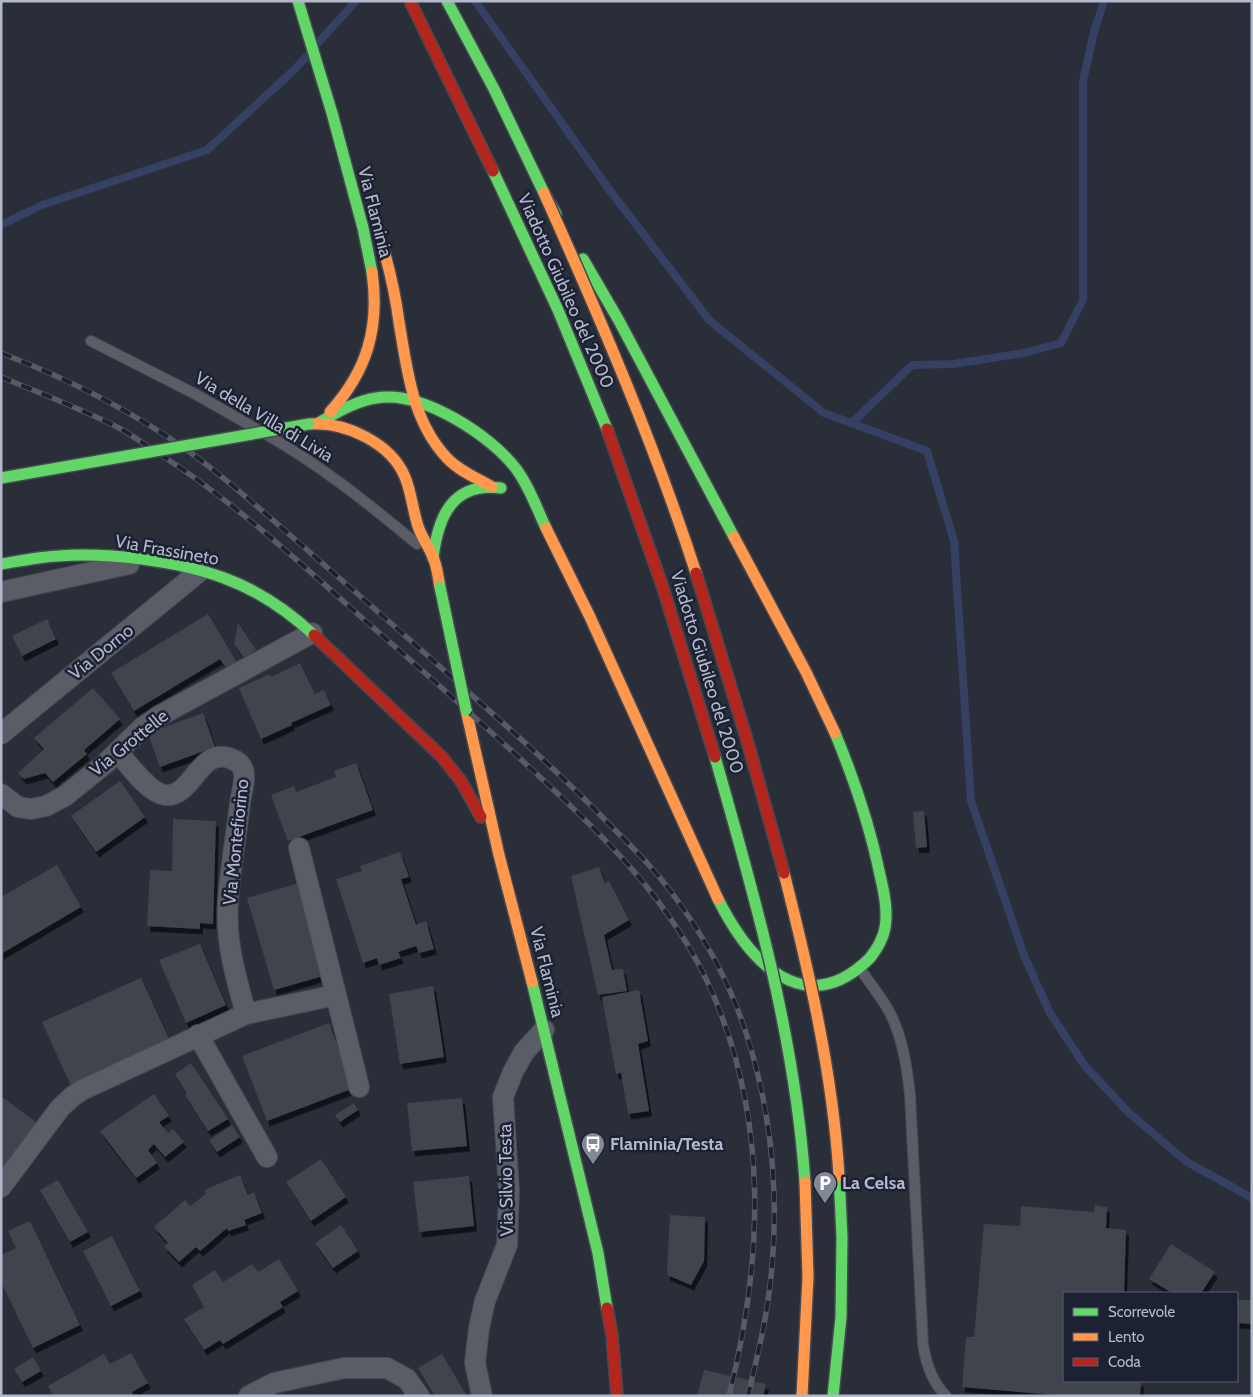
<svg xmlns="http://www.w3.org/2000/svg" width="1253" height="1397" viewBox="0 0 1253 1397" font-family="Cabin,sans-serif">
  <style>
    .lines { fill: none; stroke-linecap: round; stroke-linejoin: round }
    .stream { stroke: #354062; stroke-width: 8 }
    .building { fill: #41444e; filter: url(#shadow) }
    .lane-casing { stroke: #464952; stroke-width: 12 }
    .street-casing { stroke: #464952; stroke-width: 22 }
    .fast-casing { stroke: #464952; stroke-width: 14 }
    .slow-casing { stroke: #464952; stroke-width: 14 }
    .jam-casing { stroke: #464952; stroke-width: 14 }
    .lane { stroke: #5a5c66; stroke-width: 10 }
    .street { stroke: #5a5c66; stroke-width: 20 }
    .fast { stroke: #63d668; stroke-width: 11 }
    .slow { stroke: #ff974d; stroke-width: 11 }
    .jam { stroke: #b3261e; stroke-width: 11 }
    .rail-casing { stroke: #585b64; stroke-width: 5.5 }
    .rail { stroke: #1c2234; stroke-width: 4; stroke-dasharray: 11; stroke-linecap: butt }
    .fast-bridge-casing { stroke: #464952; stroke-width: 14; stroke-linecap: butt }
    .slow-bridge-casing { stroke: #464952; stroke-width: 14; stroke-linecap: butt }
    .jam-bridge-casing { stroke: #464952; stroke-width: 14; stroke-linecap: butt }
    .fast-bridge { stroke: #63d668; stroke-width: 11 }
    .slow-bridge { stroke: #ff974d; stroke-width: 11 }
    .jam-bridge { stroke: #b3261e; stroke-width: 11 }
    .labels { text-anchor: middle; stroke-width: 5; stroke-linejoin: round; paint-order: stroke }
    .street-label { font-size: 18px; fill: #b3b8ca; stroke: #1c2234 }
    .poi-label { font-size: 18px; font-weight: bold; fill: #b3b8ca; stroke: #1c2234; text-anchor: start }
  </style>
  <defs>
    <filter id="shadow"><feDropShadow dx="3" dy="5.5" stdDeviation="0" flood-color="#0009"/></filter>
  </defs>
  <rect width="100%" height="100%" fill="#292e39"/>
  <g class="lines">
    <path class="stream" d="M475,1L608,188L710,321L824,413L927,451L954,541L971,801L1025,958L1050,1013L1085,1066L1129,1113L1187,1162L1252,1198
      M317,44L356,1
      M1,225L42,205L207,150L294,70L308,55
      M852,423L912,365L953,364L1024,353L1061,343L1083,300V81L1094,32L1104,1"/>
  </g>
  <path class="building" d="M208,614L237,663L226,668L220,659L134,711L111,673Z
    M47,619L56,639L22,656L12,636Z
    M238,623L256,650L244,658L234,644Z
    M300,663L315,694L324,690L331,705L291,723L292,725L261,739L239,688L270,674L271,677Z
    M93,688L120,719L84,750L87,754L53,782L45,773L24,779L18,773L44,749L34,738Z
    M203,713L215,747L160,767L148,733Z
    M356,763L373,810L288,841L271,795L294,786L296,792L336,777L334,771Z
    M120,781L145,817L96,852L71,816Z
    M924,811L927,847L916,848L913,812Z
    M173,819L216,821L213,924L200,923V929L147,926L150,870L172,871Z
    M400,852L409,877L401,879L416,925L426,921L434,949L419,953L416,946L398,952L401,958L379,965L377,958L363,963L336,879L362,871L360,866Z
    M57,865L81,907L1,954V897Z
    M599,867L605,883L609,881L629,920L604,935L612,970L623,969L627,991L598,995L571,876Z
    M302,882L330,974L274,990L247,898Z
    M200,944L226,1005L186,1023L159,960Z
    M141,978L170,1041L71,1086L42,1022Z
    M433,986L444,1057L400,1064L389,994Z
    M639,990L648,1041L638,1044L649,1111L628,1114L621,1073L616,1074L602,997Z
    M329,1023L354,1088L267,1121L242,1056Z
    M191,1063L228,1119L208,1131L185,1095L187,1094L175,1074Z
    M154,1094L169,1116L159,1122L168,1133L173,1129L184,1142L165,1157L154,1144L148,1150L157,1163L136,1178L100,1131Z
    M1,1096L37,1123L1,1170Z
    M462,1098L467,1146L412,1151L407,1103Z
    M354,1103L358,1110L340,1122L335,1115Z
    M232,1125L240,1137L217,1152L209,1140Z
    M321,1159L346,1197L311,1221L286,1182Z
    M240,1175L248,1195L254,1192L262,1213L244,1220L246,1225L228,1231L227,1228L200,1251L196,1247L179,1262L164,1246L168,1243L154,1227L185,1200L190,1206L206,1194L204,1190Z
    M469,1176L474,1226L419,1232L413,1182Z
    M58,1180L88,1232L70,1242L40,1190Z
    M1095,1205L1107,1207L1106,1228L1126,1230L1124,1293H1064V1381H1141L1140,1396H1066L962,1387L966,1337H974L984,1224L1020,1226L1021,1206L1094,1212Z
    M670,1215L705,1217L704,1261L691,1285L667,1275Z
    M30,1221L80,1325L33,1348L1,1282V1255L16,1248L8,1231Z
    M341,1225L358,1251L333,1268L315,1243Z
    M112,1236L140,1291L111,1306L83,1251Z
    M1171,1244L1215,1272L1201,1293H1172L1149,1279Z
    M279,1259L298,1291L280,1302L283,1307L223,1344L220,1340L204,1350L184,1319L204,1307L192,1285L215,1270L223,1282L252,1264L258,1272Z
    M1237,1300H1252V1324L1237,1323Z
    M131,1353L148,1383L132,1392L134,1396H53L48,1386L104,1354L110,1364Z
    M442,1354L467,1396H435L418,1368Z
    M33,1357L41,1371L22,1382L14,1369Z
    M704,1370L766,1384L763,1396H697Z"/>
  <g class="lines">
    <g class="lane-casing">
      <path id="lane" d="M91,341L197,395L255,428
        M269,436C323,467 370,505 417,544
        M861,970C871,985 883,999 891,1015C903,1040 907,1068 910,1095L923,1344C926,1364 932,1382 946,1396"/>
    </g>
    <g class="street-casing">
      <path id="street" d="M1,592L129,564
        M1,734L200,571
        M118,752C128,764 149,793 165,795C194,798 199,743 234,760C239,762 244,768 244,774C245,784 241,794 240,804C236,837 230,870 228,902C225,941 236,978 246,1014
        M1,794L18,807L31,809L46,806L65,796L106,763L142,728L159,716L312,633
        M299,848L336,995
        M198,1035L267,1157
        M1,1187L60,1108L73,1096L82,1090L246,1014L336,995L359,1087
        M249,1396L274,1383L344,1368H387L407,1379L419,1396
        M482,1396L475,1363L479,1328L485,1301L507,1245L509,1191L503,1097L513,1072L524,1052L544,1030"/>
    </g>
    <g class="fast-casing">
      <path id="fast" d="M298,1L332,113L363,228L372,272
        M447,1L494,89L544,193L556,214
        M583,259L618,319L734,537
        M320,422C338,412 356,401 376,398C421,390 491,435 517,470C530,488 537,509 546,528
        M433,558C438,517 452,482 501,488
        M1,564C20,561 39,557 58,556C107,552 178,561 224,578C257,590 288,611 314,635
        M835,733C854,779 870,826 880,875C884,892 888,910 885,928C883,939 877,949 870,958
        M718,899C749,961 804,1023 870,958
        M532,982L598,1253L607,1308"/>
    </g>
    <g class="slow-casing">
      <path id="slow" d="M385,254C391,276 396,299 399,322C407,369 412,421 447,458C459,471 477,478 492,487
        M330,412C367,371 380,328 372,272
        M310,424C346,422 391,443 405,477C412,494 413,513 419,529C423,539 429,547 433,557C437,566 438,577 440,587
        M546,528L590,617L718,899
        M734,537L806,672L835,733
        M466,710L499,855L532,982"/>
    </g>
    <g class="jam-casing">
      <path id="jam" d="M314,635L442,757L461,781L481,817
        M607,1308L612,1335L617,1396"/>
    </g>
    <use href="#lane" class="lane"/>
    <use href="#street" class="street"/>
    <use href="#fast" class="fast"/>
    <use href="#slow" class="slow"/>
    <use href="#jam" class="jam"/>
    <g class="rail-casing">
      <path id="rail" d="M1,353C66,378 130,410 187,450C223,476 257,506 290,535C339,578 389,621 437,664C495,716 553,766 607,822C631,846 657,871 677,900C707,941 732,988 747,1036C774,1120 781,1213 768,1300C764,1332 755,1364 748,1396
        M1,377C40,393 84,410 121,429C135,437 148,447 161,455C236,503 302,565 369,624C422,670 475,717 527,765C600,832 672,900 712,992C769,1123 763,1260 729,1396"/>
    </g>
    <use href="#rail" class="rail"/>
    <g class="fast-bridge-casing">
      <path id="fast-bridge" d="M493,171L558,310L607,429
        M1,478L309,424
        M440,587L466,710
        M715,757C755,897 795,1037 805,1182
        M833,1396L841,1317L842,1237L839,1176"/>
    </g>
    <g class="slow-bridge-casing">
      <path id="slow-bridge" d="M544,193C600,318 654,443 696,573
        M784,873C809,972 833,1074 839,1176
        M802,1396L808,1277L805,1182"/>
    </g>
    <g class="jam-bridge-casing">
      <path id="jam-bridge" d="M410,1L493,171
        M607,429L662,585L715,757
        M696,573L747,740L784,873"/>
    </g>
    <use href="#fast-bridge" class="fast-bridge"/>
    <use href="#slow-bridge" class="slow-bridge"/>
    <use href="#jam-bridge" class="jam-bridge"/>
  </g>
  <defs>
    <g id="bus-pin" transform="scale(1.25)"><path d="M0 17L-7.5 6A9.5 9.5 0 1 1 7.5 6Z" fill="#838897" stroke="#1c2234"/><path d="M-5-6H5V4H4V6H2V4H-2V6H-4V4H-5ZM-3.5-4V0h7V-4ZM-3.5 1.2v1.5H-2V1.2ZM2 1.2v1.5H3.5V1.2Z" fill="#fff"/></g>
    <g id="parking-pin" transform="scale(1.25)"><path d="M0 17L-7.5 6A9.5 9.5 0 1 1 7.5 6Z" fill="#838897" stroke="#1c2234"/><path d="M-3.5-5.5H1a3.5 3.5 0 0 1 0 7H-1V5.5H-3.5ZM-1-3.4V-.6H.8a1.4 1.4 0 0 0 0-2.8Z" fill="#fff"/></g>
  </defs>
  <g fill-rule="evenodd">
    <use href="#bus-pin" x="593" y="1144"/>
    <use href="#parking-pin" x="825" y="1183"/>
  </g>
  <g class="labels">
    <g class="street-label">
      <text transform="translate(375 212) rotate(76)" y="6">Via Flaminia</text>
      <text transform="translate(566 291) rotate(66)" y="6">Viadotto Giubileo del 2000</text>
      <text transform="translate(264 417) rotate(31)" y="6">Via della Villa di Livia</text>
      <text transform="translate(167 550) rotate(10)" y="6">Via Frassineto</text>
      <text transform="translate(101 652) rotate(-39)" y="6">Via Dorno</text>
      <text transform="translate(707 672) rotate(73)" y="6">Viadotto Giubileo del 2000</text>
      <text transform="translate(129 743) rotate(-39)" y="6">Via Grottelle</text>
      <text transform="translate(236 842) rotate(-84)" y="6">Via Montefiorino</text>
      <text transform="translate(547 972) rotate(76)" y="6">Via Flaminia</text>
      <text transform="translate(506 1180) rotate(-91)" y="6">Via Silvio Testa</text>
    </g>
    <g class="poi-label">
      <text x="610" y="1150">Flaminia/Testa</text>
      <text x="842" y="1189">La Celsa</text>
    </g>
  </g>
  <rect width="1253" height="1397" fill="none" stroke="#b3b8ca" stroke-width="5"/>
  <rect x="1063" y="1292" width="175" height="90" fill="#1c2234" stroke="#585e70"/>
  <rect x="1073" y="1308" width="25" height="8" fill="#63d668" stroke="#585e70"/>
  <text x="1108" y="1317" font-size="15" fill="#b3b8ca">Scorrevole</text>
  <rect x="1073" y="1333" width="25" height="8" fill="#ff974d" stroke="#585e70"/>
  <text x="1108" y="1342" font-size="15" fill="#b3b8ca">Lento</text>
  <rect x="1073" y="1358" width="25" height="8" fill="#b3261e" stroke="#585e70"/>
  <text x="1108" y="1367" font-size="15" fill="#b3b8ca">Coda</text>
</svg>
